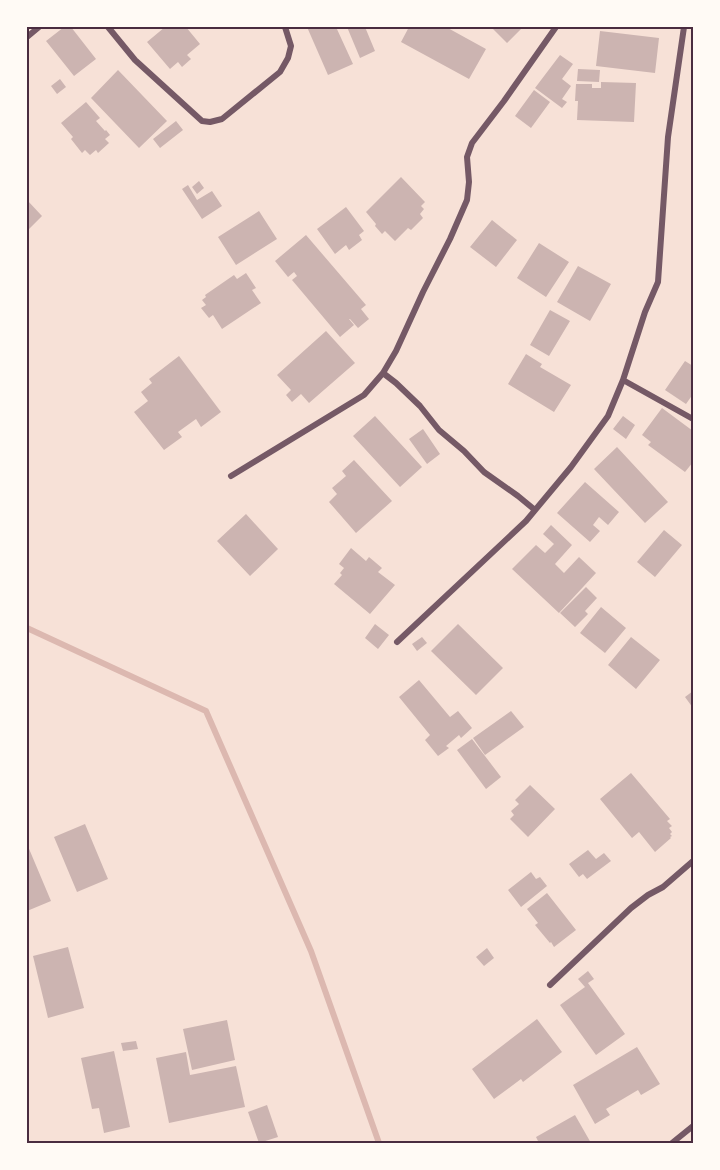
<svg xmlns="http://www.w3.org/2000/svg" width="720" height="1170" viewBox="0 0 720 1170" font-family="'Nunito Sans',sans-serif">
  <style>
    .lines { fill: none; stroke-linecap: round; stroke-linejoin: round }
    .stream { stroke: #dcb8b0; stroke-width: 6 }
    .building { fill: #ccb4b1 }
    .minor { stroke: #755966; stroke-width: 6 }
    .neatline { fill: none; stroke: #4a2c40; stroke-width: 2 }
  </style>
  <rect width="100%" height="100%" fill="#f7e1d7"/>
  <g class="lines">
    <path class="stream" d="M27,628L206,711L311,951L379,1143"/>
  </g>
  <path class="building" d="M64,27H71L96,59L74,76L46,41Z
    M165,27H186L200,44L187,55L191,59L182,67L178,62L170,69L147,42Z
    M307,27H336L353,64L328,75Z
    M347,27H365L375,51L360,58Z
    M409,27H446L486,49L469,79L401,42Z
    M491,27H523L507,43Z
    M600,31L659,38L655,73L596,66Z
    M560,55L573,64L562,79L571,86L562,99L567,102L562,108L535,88Z
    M578,69L600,70L599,82L577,81Z
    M118,70L167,121L139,148L91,98Z
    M60,79L66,87L57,94L51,86Z
    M601,82L636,83L634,122L577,120L578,101H575L576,84H592V88H601Z
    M534,90L550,102L531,128L515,116Z
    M86,102L100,118L96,121L105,131L106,130L110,135L105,139L109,143L98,153L96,150L90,155L85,150L82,153L71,139L73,137L61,123Z
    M176,121L183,130L160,148L153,139Z
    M401,177L425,202L421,206L424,209L420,214L423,218L411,230L408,228L395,241L385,231L382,234L375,226L376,224L366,212Z
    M199,181L204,188L197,194L192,187Z
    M188,185L197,200L212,191L222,206L202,219L182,189Z
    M27,200L42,216L29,229L27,227Z
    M346,207L364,231L359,235L362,240L349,250L346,245L335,254L317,229Z
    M259,211L277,239L236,265L218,237Z
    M492,220L517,240L496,267L470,247Z
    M306,235L366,305L361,309L369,319L358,328L350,319H349L354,325L340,337L292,280L297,276L294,272L288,277L275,261Z
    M539,243L569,262L546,297L517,278Z
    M578,266L611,284L590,321L557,302Z
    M246,273L256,288L252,290L261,303L222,329L213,315L209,318L201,308L206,305L202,300L206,297L205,295L234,275L237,279Z
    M550,310L570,321L549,356L530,345Z
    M326,331L355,363L309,403L301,394L292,402L286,395L291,390L277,375Z
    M526,354L542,364L540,367L571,385L554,412L508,384Z
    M179,356L221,412L201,427L196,419L178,432L182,437L164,450L134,412L148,401L141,392L152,383L149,379Z
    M685,361L693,366V394L686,404L665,390Z
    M662,408L693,431V462L685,472L648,445L651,442L642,435Z
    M375,416L422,467L400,487L353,436Z
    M623,416L635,425L626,439L613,429Z
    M423,429L440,454L427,464L409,439Z
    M617,447L668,502L645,523L594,469Z
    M354,460L392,501L356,533L329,502L337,494L332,488L346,476L342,471Z
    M585,482L619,512L608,525L599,517L593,525L600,531L590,542L557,513Z
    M246,514L278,549L250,576L217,541Z
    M551,525L572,545L555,564L564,573L579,557L596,573L559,613L512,569L536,545L545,553L554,544L543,534Z
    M664,530L682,545L655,577L637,562Z
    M351,548L366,561L369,557L382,568L378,572L395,585L370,614L334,584L342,575L340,573L344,568L339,564Z
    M586,587L597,598L585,611L588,614L575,627L560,613Z
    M601,607L626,628L605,653L580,633Z
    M375,624L389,635L378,649L365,638Z
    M458,624L503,668L476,695L431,651Z
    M422,637L427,643L417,651L412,644Z
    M631,637L660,660L636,689L608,665Z
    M419,680L450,717L458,711L472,728L461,738L459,735L446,746L449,748L438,756L425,740L430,735L399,697Z
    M693,691V708L685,697Z
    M511,711L524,727L485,755L473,738Z
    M472,739L501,777L486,789L457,750Z
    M631,773L670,819L667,821L672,826L669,828L672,832L670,834L672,836L670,837L671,838L655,852L639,832L632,838L600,799Z
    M530,785L555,809L528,837L510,819L514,815L511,811L519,804L515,800Z
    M85,824L108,879L77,892L54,837Z
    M27,844L51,901L27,911Z
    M588,850L596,859L604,853L611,861L587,879L583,874L579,877L569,864Z
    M531,872L536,879L540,877L547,886L521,907L508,890Z
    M547,893L576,930L554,947L551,942L550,943L535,925L538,923L527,909Z
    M68,947L84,1008L48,1018L33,956Z
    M487,948L494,958L484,966L476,957Z
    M588,971L594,979L588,983L625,1034L596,1055L560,1005L585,987L578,979Z
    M537,1019L562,1052L523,1082L521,1079L494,1099L472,1069Z
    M227,1020L235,1060L192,1070L183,1029Z
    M136,1041L138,1049L123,1051L121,1043Z
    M637,1047L660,1084L641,1095L638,1090L606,1109L610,1115L595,1124L573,1085Z
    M114,1051L130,1127L104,1133L99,1108L92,1109L81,1058Z
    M186,1052L190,1075L236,1066L245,1107L169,1123L156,1058Z
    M267,1105L278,1137L259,1143L248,1112Z
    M575,1115L591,1143H539L536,1137Z"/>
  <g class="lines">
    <path class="minor" d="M108,27L135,60L202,121L210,122L222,119L280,72L288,58L291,46L285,27
      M27,37L39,27
      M383,373L396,383L420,406L439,430L464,451L484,472L518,496L535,510
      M623,380L693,419
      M231,476L364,395L383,373L396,351L423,292L450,239L467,200L469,182L467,157L472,143L504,101L556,27
      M397,642L526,521L571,467L608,416L623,380L645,312L658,282L668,137L684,27
      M550,985L631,908L648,895L663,887L693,861
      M672,1143L693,1126"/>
  </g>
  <rect width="720" height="1170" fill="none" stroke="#fffaf5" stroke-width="57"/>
  <rect x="28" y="28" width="664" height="1114" class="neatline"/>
</svg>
